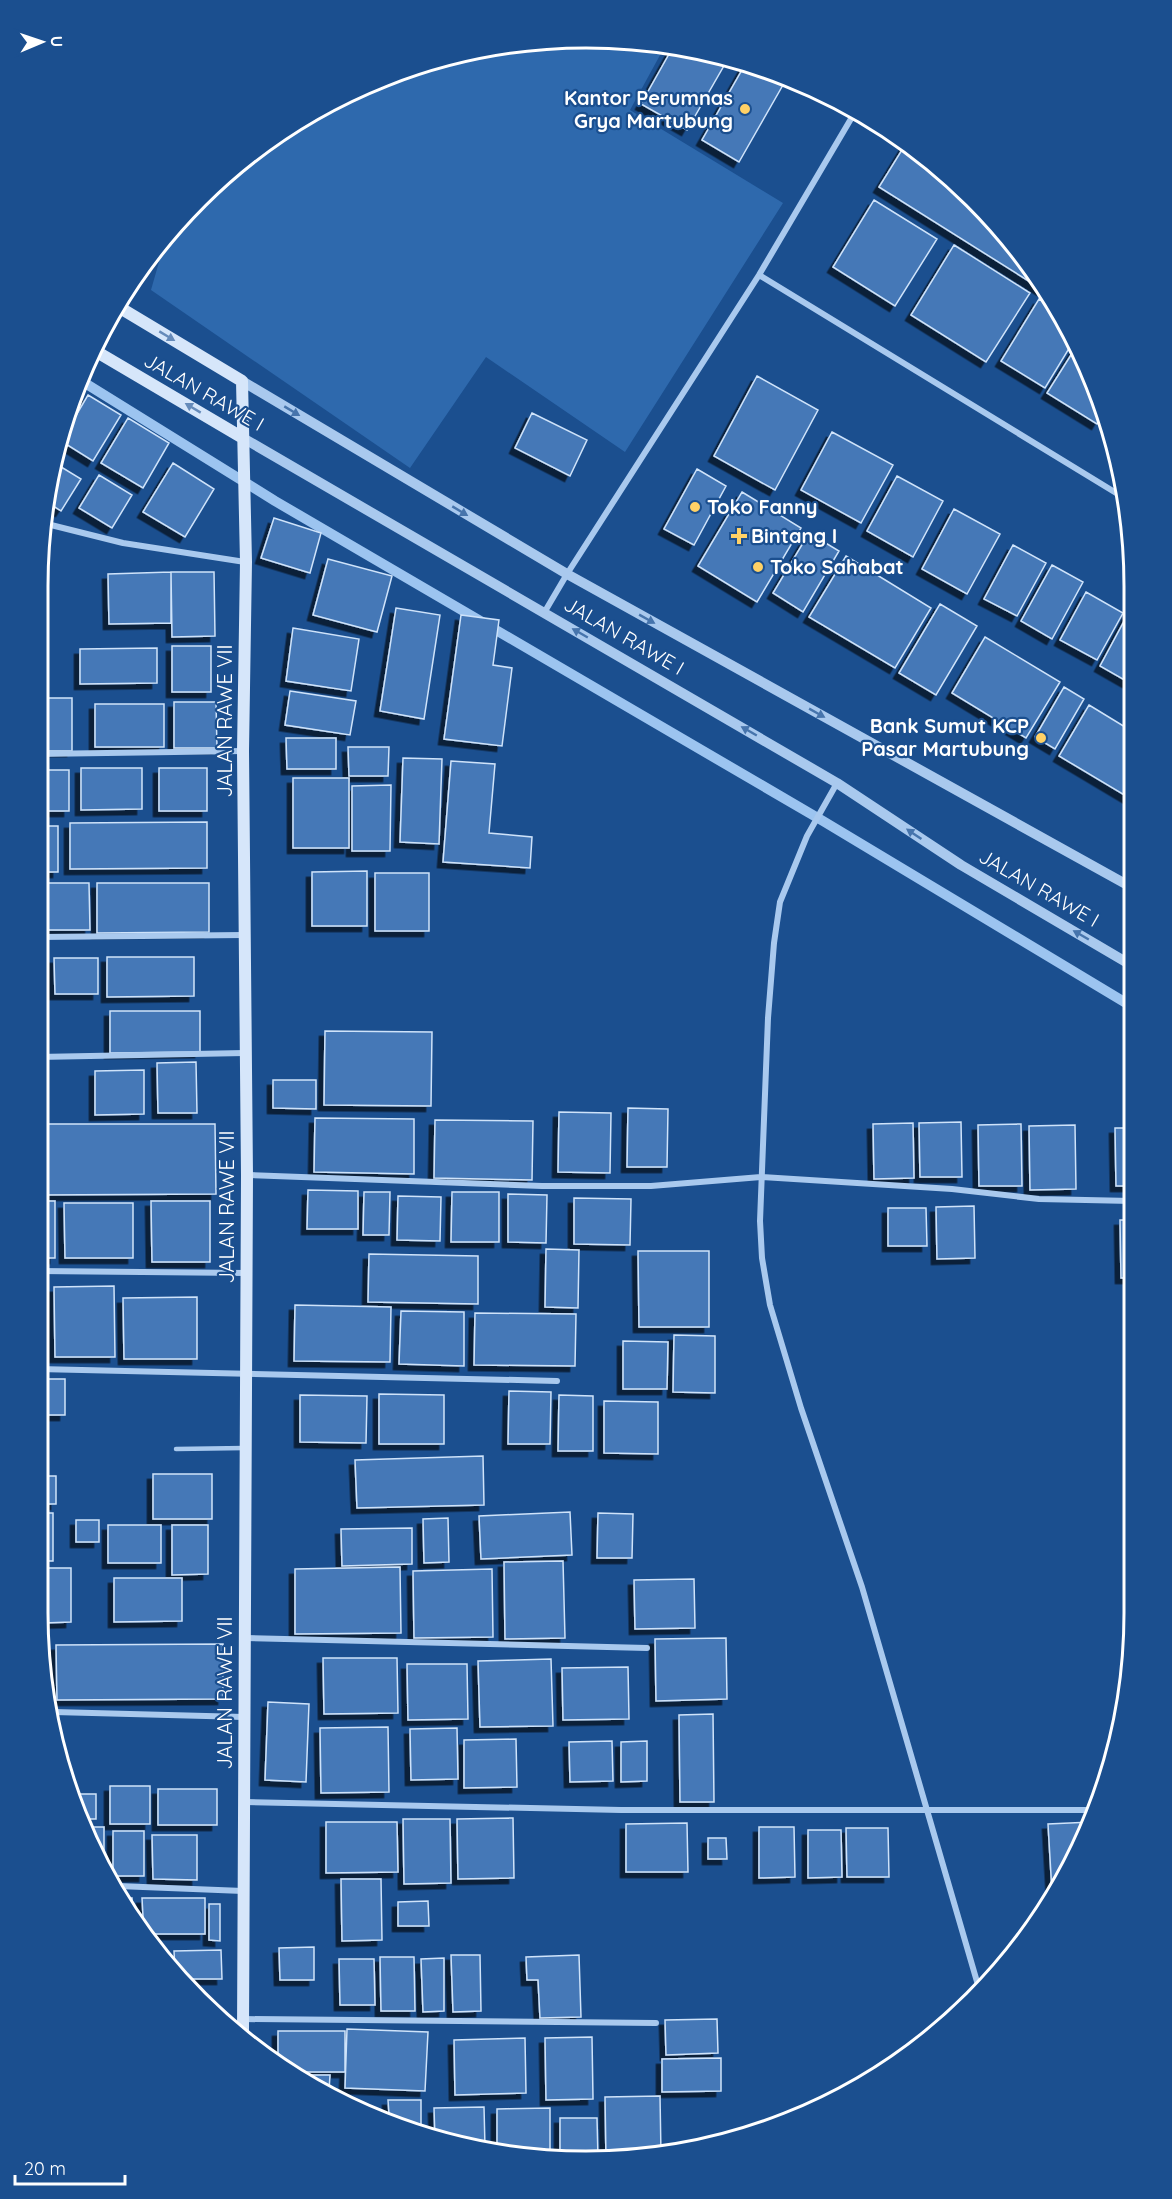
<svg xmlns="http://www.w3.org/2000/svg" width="1172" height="2199" viewBox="0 0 1172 2199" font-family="Quicksand,sans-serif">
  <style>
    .green { fill: #2e69ad }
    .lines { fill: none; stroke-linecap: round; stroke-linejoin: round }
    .stream { stroke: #9cc4f0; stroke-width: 10 }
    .building { fill: #4478b7; stroke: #cfe3fa; stroke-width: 1.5; filter: url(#shadow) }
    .service { stroke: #a9c9ee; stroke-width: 4.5 }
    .minor { stroke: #a9c9ee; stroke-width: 6 }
    .tertiary { stroke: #a9c9ee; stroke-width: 10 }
    .secondary { stroke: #d6e6fa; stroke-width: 12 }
    .oneway { fill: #668bba }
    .oneway2 { fill: #4674ac }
    .poi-dot { fill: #ffd166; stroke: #1b4f8f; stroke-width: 2 }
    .labels { text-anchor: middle; stroke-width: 4.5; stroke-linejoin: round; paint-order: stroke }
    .poi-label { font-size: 20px; font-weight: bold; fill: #fff; stroke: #1b4f8f; text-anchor: start }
    .street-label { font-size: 20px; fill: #fff; stroke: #1b4f8f }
    .rim { fill: none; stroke: #fff; stroke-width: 3 }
  </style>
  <defs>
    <filter id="shadow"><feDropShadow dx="-5.5" dy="5.5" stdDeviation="0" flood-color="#0009"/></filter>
  </defs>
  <rect width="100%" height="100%" fill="#1b4f8f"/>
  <path class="green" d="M622,39L665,46L630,110L783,203L625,452L486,357L410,468L151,290L167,234L225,173L312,111L410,67L515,42Z"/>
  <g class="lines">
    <path class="stream" d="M80,380L275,501L823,821L1131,1006"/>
  </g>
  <path class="building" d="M673,47L729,57L687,130L641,104Z
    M746,63L787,78L739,162L702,140Z
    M905,145L947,173L1021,252L1043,290L879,187Z
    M874,200L937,239L895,306L833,267Z
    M954,245L1030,293L986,362L911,315Z
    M1039,299L1054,308L1073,342L1045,388L1001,361Z
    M1076,347L1093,376L1103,414L1097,424L1047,393Z
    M757,376L818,410L775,490L714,456Z
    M88,395L121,415L93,461L61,441Z
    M532,413L587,440L570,476L515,448Z
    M128,418L169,443L143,488L101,463Z
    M832,432L893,465L861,523L801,490Z
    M53,462L81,479L61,511L47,502Z
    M173,463L214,489L185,537L143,512Z
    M697,469L726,486L694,545L664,529Z
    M99,475L132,495L112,528L79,508Z
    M897,476L943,501L913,557L867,531Z
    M742,492L801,528L757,602L698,566Z
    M954,509L1000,534L967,594L922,569Z
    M274,518L321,533L310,573L261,558Z
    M809,533L839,551L803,612L773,593Z
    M1013,545L1046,563L1017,616L984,599Z
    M846,556L931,608L895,668L809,617Z
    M328,559L392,576L377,632L313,615Z
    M1052,565L1083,582L1052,639L1021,621Z
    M171,572H214L215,636L172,637Z
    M171,572V623L109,624L108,574Z
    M1086,592L1123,613L1097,660L1060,640Z
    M940,604L977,626L936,695L899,673Z
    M396,608L440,615L424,719L380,711Z
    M1129,612L1130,678L1128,682L1100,666Z
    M461,615L499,620L493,665L512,668L502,746L444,739Z
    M293,628L359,639L351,691L286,681Z
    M985,637L1060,682L1026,738L952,693Z
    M39,644H47V687H39Z
    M172,646H211V692H172Z
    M157,648V683L80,684V649Z
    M1064,687L1084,699L1055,749L1035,737Z
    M290,691L356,701L350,735L285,725Z
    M38,698H72V751H38Z
    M174,702H216L217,748H174Z
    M95,704H164V747H95Z
    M1089,705L1130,730L1131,799L1059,756Z
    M286,738H336V769H287Z
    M348,747H389L388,776H349Z
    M403,758L442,759L439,844L400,842Z
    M451,761L495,764L489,833L532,837L530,868L443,862Z
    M81,768H142V809L81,810Z
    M159,768H207V811H159Z
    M38,770H69V811H38Z
    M293,778H349V848H293Z
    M391,785L390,851H352V786Z
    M207,822V868L70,869V823Z
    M38,826H58V872H38Z
    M367,871V926H312V872Z
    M375,873H429V931H375Z
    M45,883H89L90,930H45Z
    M97,883H209V932L97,933Z
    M107,957H194V996L107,997Z
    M54,958H98V994H55Z
    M110,1011H200V1052L110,1053Z
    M325,1031L432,1032L431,1106L324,1105Z
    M196,1062L197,1113H158L157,1063Z
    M144,1070V1114L95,1115V1071Z
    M273,1080H316V1109L273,1108Z
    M628,1108L668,1109L667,1167H627Z
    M559,1112L611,1113L610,1173L558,1172Z
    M315,1118L414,1119V1174L314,1172Z
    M435,1120L533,1121L532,1180L434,1178Z
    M961,1122L962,1177H920L919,1123Z
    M913,1123L914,1178L874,1179L873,1124Z
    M38,1124H215L216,1194L38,1195Z
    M1021,1124L1022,1186H979L978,1125Z
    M1075,1125L1076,1189L1030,1190L1029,1126Z
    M1115,1128H1132V1186H1116Z
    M308,1190L358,1191V1229H307Z
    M364,1192H390L389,1235H363Z
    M452,1192H499V1242H451Z
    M508,1194L547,1195L546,1243L508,1242Z
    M398,1196L441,1197L440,1241L397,1240Z
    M574,1198L631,1199L630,1245L574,1244Z
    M38,1201H55V1258H38Z
    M151,1201H210V1262H152Z
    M64,1203H133V1258H65Z
    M974,1206L975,1258L937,1259L936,1207Z
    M888,1208H926L927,1246H888Z
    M1120,1220H1132V1278H1121Z
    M546,1249L579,1250L578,1308L545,1307Z
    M638,1251H709V1327H639Z
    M369,1254L478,1256V1304L368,1302Z
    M114,1286L115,1357H55L54,1287Z
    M197,1297V1359H124L123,1298Z
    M38,1298H43L44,1350H38Z
    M295,1305L391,1307L390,1362L294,1361Z
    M401,1311L464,1312V1366L399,1364Z
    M475,1313L576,1314L575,1366L474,1365Z
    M674,1335L715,1336V1393L673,1392Z
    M623,1341L668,1342L667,1389H623Z
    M38,1379H65V1415H38Z
    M509,1391L551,1392L550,1444H508Z
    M379,1394L444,1395V1444H379Z
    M300,1395L367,1396L366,1443L300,1442Z
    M559,1395L593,1396V1451H558Z
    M604,1401L658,1402V1454L604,1453Z
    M483,1456L484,1505L357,1508L355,1460Z
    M153,1474H212V1519H153Z
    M38,1476H56V1504H38Z
    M570,1512L572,1555L481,1559L479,1516Z
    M38,1513H53V1561H38Z
    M598,1513L633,1514L632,1558H597Z
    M448,1518L449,1562L424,1563L423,1519Z
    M76,1520H99V1542H76Z
    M108,1525H161V1563H108Z
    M172,1525H208V1574L172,1575Z
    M412,1528V1564L342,1566L341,1529Z
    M563,1561L565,1638L505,1639L504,1562Z
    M400,1567L401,1633L295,1634V1569Z
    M43,1568H71V1622L44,1623Z
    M492,1569L493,1637L414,1638L413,1571Z
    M114,1578H182V1621L114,1622Z
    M694,1579L695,1628L635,1629L634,1580Z
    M726,1638L727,1699L656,1701L655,1639Z
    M223,1644V1699L57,1700L56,1645Z
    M323,1658H397L398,1713L324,1714Z
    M551,1659L553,1726L480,1727L478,1661Z
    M407,1664H467L468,1719L408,1720Z
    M628,1667L629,1719L563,1720L562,1668Z
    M268,1702L309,1704L306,1782L265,1780Z
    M713,1714L714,1802H680L679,1715Z
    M388,1727L389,1792L321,1793L320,1728Z
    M457,1728L458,1779L411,1780L410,1729Z
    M516,1739L517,1787L464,1788V1740Z
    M612,1741L613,1781L570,1782L569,1742Z
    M647,1741V1781L621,1782V1742Z
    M110,1786H150V1824H110Z
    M158,1789H217V1825H158Z
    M69,1794H96V1819H82Z
    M513,1818L514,1878L458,1879L457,1819Z
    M403,1819H450L451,1883L404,1884Z
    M326,1822H397L398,1872L326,1873Z
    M1091,1822L1078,1856L1052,1892L1048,1824Z
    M687,1823L688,1872H626V1824Z
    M87,1827H104V1859Z
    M759,1827H794L795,1877L759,1878Z
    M846,1828H888L889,1877H847Z
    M808,1830H841L842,1877L808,1878Z
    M113,1831H144V1876H113Z
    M152,1835H197V1880L153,1879Z
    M708,1838H726L727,1859H708Z
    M341,1879H381L382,1940L342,1941Z
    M125,1898H132V1911Z
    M142,1898H205V1934H144Z
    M428,1901L429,1926H398V1902Z
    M209,1904H220V1941L209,1940Z
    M314,1947V1980H280L279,1948Z
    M221,1950L222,1979H186L175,1970L174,1951Z
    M451,1955H480L481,2011L453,2012Z
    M579,1955L581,2017L540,2018L538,1980H527L526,1957Z
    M380,1957H414L415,2011H381Z
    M444,1958V2011L423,2012L421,1959Z
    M339,1959H374L375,2005H340Z
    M717,2019L718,2053L666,2055L665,2020Z
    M347,2029L428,2032L425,2091L345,2088Z
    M278,2031H345V2072H287L282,2069L278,2066Z
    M592,2037L593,2099L546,2100L545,2038Z
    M525,2038L526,2093L455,2095L454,2040Z
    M721,2058V2091L662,2092V2059Z
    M294,2075H330L329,2091Z
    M660,2096L661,2154L622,2160L606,2159L605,2097Z
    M388,2100H421V2132L381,2114H389Z
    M484,2107L485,2147L444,2143L435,2139L434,2108Z
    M550,2108V2153L497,2148V2109Z
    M560,2118H597L598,2158L560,2154Z"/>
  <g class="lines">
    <path class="service" d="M176,1449L245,1448"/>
    <path class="minor" d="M759,275L1126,499
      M43,523L123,543L245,562
      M544,613L567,574L759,275L855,112
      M38,754L243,751
      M837,783L807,836L780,902L774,943L768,1018L760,1221L762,1258L770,1305L801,1408L862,1587L980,1992
      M38,937L244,935
      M38,1057L245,1053
      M247,1175L542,1186H651L761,1177L952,1189L1039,1199L1132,1201
      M38,1271L246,1273
      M38,1369L557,1381
      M245,1638L647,1648
      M54,1712L244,1717
      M245,1802L621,1810H1095
      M118,1886L243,1891
      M243,2019L656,2023"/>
    <path class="tertiary" d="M242,381L567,574L1131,887
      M243,438L837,783L961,865L1131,965"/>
    <path class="secondary" d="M117,306L242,381L246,562L243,751L247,1175L243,2033
      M92,349L243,438"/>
  </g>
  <defs><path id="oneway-solid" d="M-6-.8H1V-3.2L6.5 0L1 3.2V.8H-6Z" transform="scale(1.5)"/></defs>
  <g class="oneway">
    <use href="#oneway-solid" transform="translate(167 336) rotate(31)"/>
    <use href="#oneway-solid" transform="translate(193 408) rotate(-149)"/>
  </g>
  <g class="oneway2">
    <use href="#oneway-solid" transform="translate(292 411) rotate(31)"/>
    <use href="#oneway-solid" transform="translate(460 511) rotate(31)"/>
    <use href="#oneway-solid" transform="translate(647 619) rotate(29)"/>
    <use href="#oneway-solid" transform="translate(580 633) rotate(-150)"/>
    <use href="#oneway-solid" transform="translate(817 713) rotate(29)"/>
    <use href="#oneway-solid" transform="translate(749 731) rotate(-150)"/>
    <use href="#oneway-solid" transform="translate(914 834) rotate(-146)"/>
    <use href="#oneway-solid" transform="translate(1081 935) rotate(-150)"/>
  </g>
  <g class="poi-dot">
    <circle cx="745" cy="109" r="6"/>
    <circle cx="695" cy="507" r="6"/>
    <path d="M736 527h6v6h6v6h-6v6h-6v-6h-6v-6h6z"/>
    <circle cx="758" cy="567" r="6"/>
    <circle cx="1041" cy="738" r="6"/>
  </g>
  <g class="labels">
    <g class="poi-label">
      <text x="733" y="105" text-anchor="end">Kantor Perumnas<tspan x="733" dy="23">Grya Martubung</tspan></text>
      <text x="707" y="514">Toko Fanny</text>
      <text x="751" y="543">Bintang I</text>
      <text x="770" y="574">Toko Sahabat</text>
      <text x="1029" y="733" text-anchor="end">Bank Sumut KCP<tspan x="1029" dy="23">Pasar Martubung</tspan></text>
    </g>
    <g class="street-label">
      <text transform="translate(204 392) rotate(30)" y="7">JALAN RAWE I</text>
      <text transform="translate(624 636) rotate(30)" y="7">JALAN RAWE I</text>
      <text transform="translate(225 721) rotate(-90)" y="7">JALAN RAWE VII</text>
      <text transform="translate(1039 888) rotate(30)" y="7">JALAN RAWE I</text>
      <text transform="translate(227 1207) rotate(-90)" y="7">JALAN RAWE VII</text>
      <text transform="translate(225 1693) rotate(-90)" y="7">JALAN RAWE VII</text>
    </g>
  </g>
  <path d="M0 0H1172V2199H0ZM586 48H586A538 538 0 0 1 1124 586V1613A538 538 0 0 1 586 2151H586A538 538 0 0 1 48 1613V586A538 538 0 0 1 586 48Z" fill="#1b4f8f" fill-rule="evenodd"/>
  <path class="rim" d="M586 48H586A538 538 0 0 1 1124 586V1613A538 538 0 0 1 586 2151H586A538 538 0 0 1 48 1613V586A538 538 0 0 1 586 48Z"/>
  <g transform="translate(42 42) rotate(88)" stroke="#1b4f8f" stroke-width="4.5" paint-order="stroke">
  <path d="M0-4.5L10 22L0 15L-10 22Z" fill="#ffffff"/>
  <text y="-9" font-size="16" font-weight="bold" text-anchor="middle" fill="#ffffff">U</text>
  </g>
  <path d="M15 2175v9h110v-9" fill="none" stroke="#ffffff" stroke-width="3"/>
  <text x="24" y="2175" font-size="18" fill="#ffffff" stroke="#1b4f8f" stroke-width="4.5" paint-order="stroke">20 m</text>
</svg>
